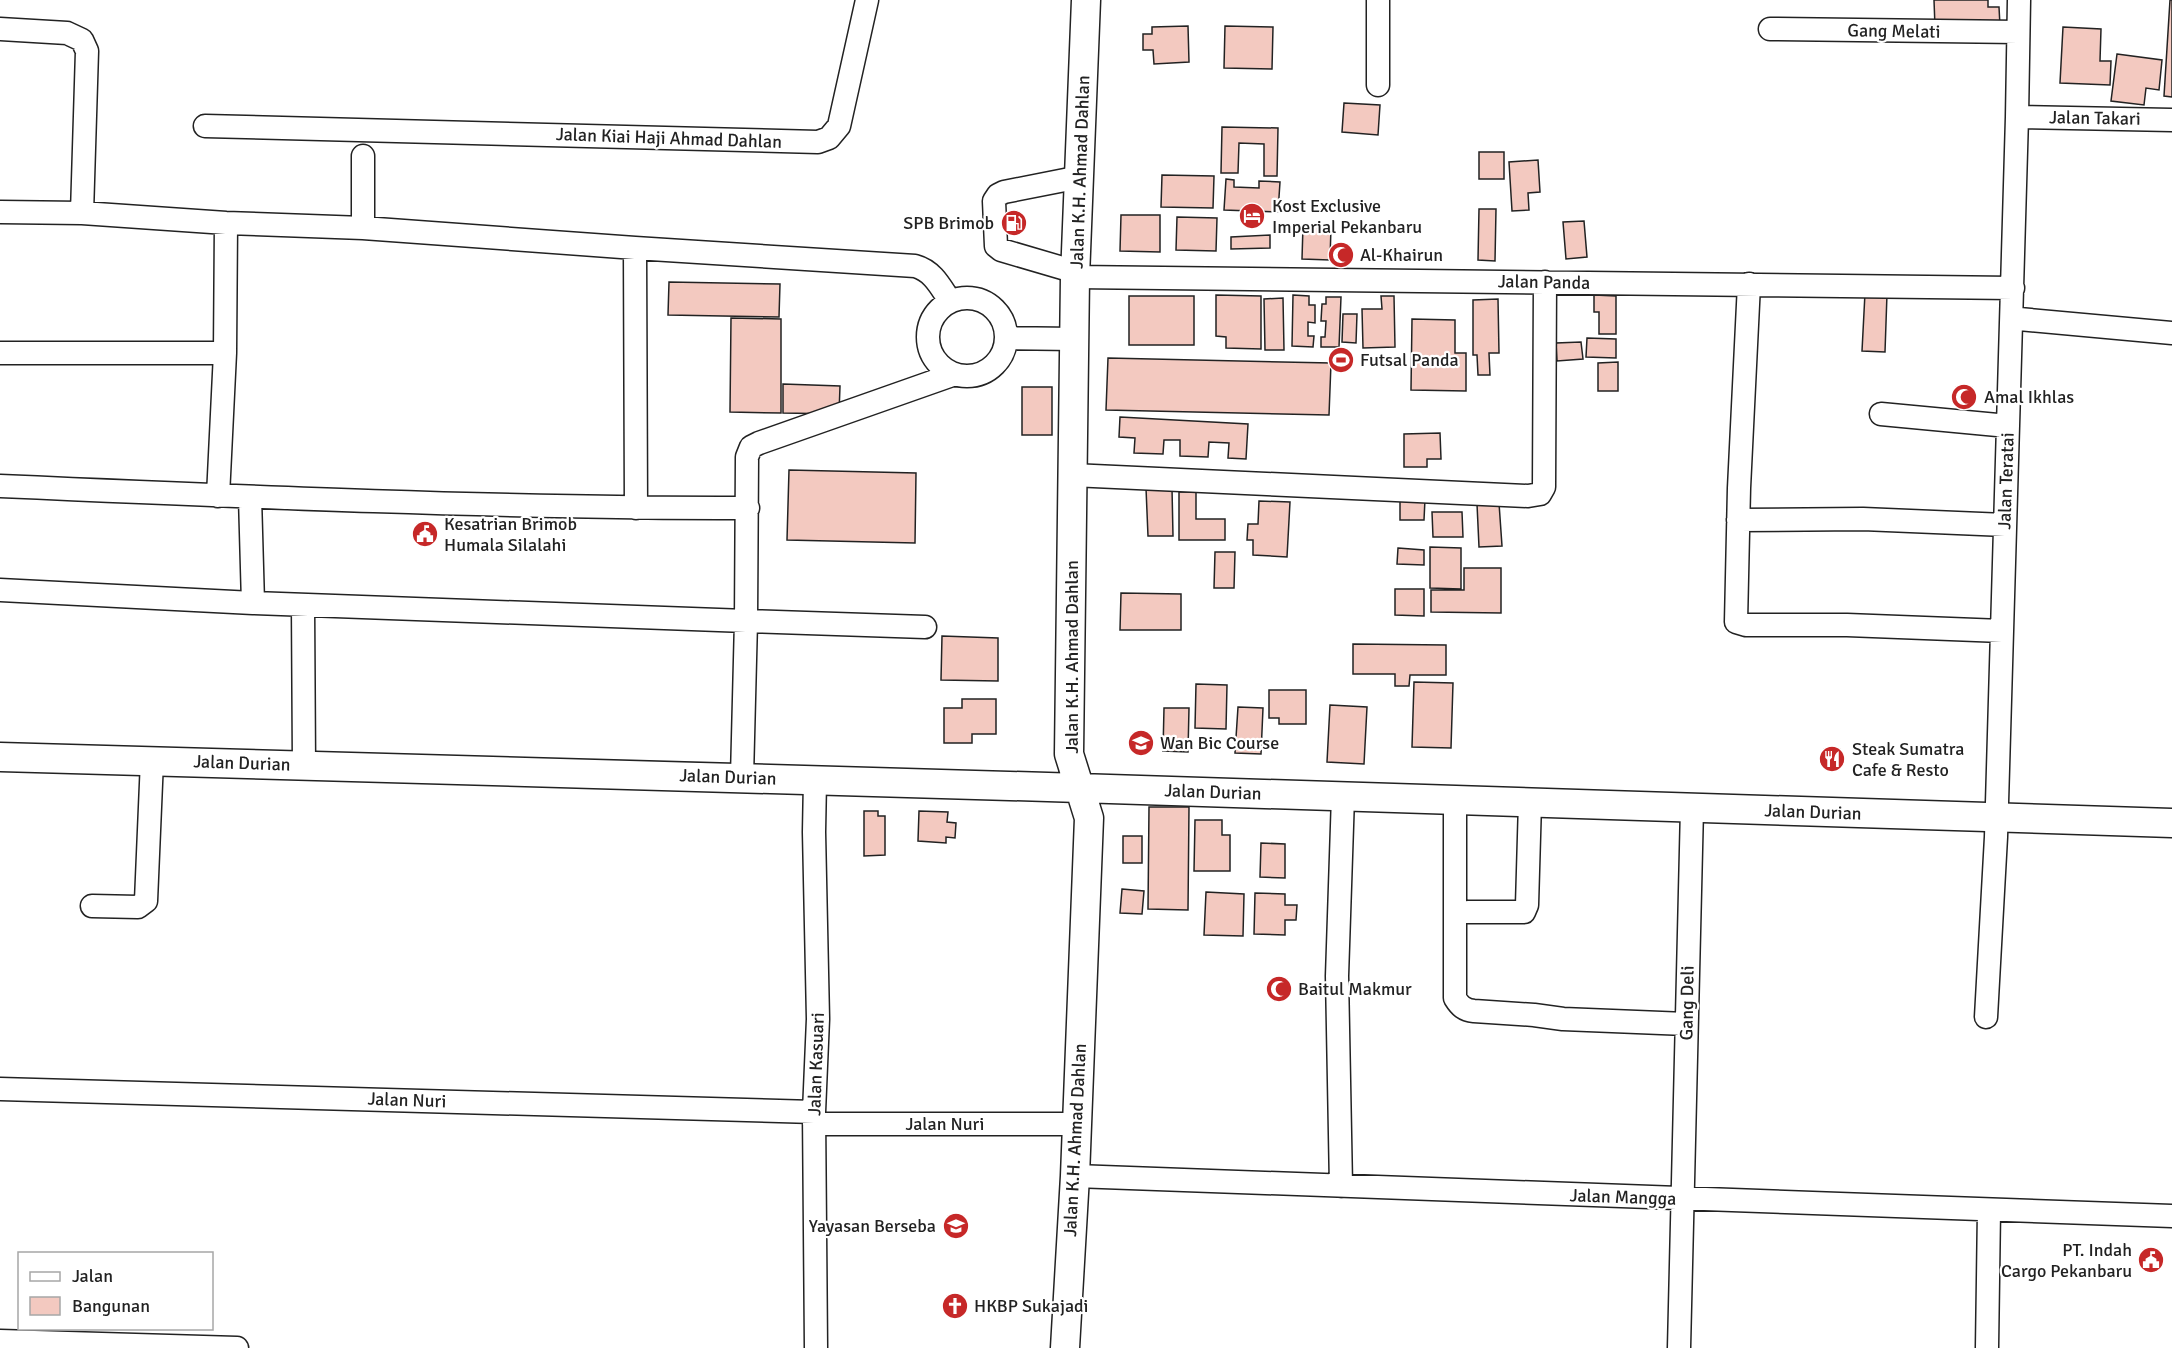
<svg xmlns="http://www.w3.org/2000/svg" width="2172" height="1348" viewBox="0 0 2172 1348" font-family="Signika,sans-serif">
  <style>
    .building { fill: #f3c9c0; stroke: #222; stroke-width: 1.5 }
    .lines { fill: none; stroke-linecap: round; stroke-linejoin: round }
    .minor-casing { stroke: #222; stroke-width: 25 }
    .major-casing { stroke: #222; stroke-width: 31 }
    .minor { stroke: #fff; stroke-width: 22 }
    .major { stroke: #fff; stroke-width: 28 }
    .labels { text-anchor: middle; stroke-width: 4.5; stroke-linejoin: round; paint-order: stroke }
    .street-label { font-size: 18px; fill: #222; stroke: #fff }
    .poi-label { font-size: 18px; fill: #222; stroke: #fff; text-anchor: start }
  </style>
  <rect width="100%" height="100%" fill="#fff"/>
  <path class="building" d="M1934,0H1988V7H1999L2000,26L1935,27Z
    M2170,0H2172V97L2164,96Z
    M1188,26L1189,62L1154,64L1153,50H1143V34H1152V27Z
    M1225,26L1273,27L1272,69L1224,68Z
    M2063,27L2101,29L2100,61H2111L2110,85L2060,83Z
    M2117,54L2162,60L2159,90L2146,88L2144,105L2111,101Z
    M1344,103L1380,105L1378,135L1342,132Z
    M1222,127L1278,128L1277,176H1264V144L1239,143L1238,173H1221Z
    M1479,152H1504V179H1479Z
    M1538,160L1540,192L1528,193L1529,210L1512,211L1509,162Z
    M1162,175L1214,176L1213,208L1161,207Z
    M1226,179L1234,180V187L1259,188V181L1280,182L1278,212L1224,210Z
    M1479,209H1496L1495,261L1478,260Z
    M1121,215H1160V252L1120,251Z
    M1177,217L1217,218L1216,251L1176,250Z
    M1584,221L1587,257L1566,259L1563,222Z
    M1303,226L1331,227L1330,260L1302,259Z
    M1270,235V248L1231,249V237Z
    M669,282L780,284L779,317L668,315Z
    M1865,293L1887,294L1885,352L1862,351Z
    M1216,295L1261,296V349L1226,348V337L1216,336Z
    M1293,295L1309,296V305H1315V323L1308,322V336H1314L1313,347L1292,346Z
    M1594,295L1616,296V334H1599V312H1594Z
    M1129,296H1194V345H1129Z
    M1381,296H1394L1395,347L1363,348L1362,309H1382Z
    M1326,297H1341L1339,347H1321V337H1325L1326,321H1321L1322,304H1326Z
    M1283,298L1284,350H1265L1264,299Z
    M1498,299L1499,353H1489L1490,375H1478L1477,355H1473V300Z
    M1343,314H1357L1356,343L1342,342Z
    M731,318L781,319V413L730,412Z
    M1412,319L1455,320V353H1466V391L1411,390Z
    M1587,338L1616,339V358L1586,357Z
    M1581,342L1583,359L1557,361L1556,343Z
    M1108,358L1331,363L1329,415L1106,410Z
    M1618,362V391H1598V363Z
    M783,384L840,386L839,414L783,413Z
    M1022,387H1052V435H1022Z
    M1120,417L1248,424L1246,459L1228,458L1229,443L1209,442L1208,457L1180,456V440H1164L1163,454L1134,453L1135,438L1119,437Z
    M1440,433L1441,459H1427V467H1404V434Z
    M789,470L916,473L915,543L787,540Z
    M1146,488H1172L1173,536H1148Z
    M1179,492H1196V519H1225V540H1179Z
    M1400,499H1425L1424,520H1400Z
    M1259,501L1290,502L1287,557L1253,555V540H1247L1248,524H1258Z
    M1499,503L1502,546L1479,547L1477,504Z
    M1432,512H1462L1463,537H1433Z
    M1430,547L1461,548V589L1430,588Z
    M1398,548L1424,550V565L1397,564Z
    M1215,552H1235L1234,588H1214Z
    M1464,568H1501V613L1431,612V590H1464Z
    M1395,589H1424V616L1395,615Z
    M1121,593L1181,594V630H1120Z
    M942,636L998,638V681L941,680Z
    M1353,644L1446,645V675H1410L1409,686H1395V674H1353Z
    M1414,682L1453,683L1451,748L1412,747Z
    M1196,684L1227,685L1226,729L1195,728Z
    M1269,690H1306V724H1279V718H1269Z
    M962,699H996V734H972V743H944V708H962Z
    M1330,705L1367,707L1364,764L1327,762Z
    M1238,707L1263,708L1261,754L1235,753Z
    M1164,708H1189L1188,752L1163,751Z
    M1149,807H1189L1188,910L1148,909Z
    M864,811H878V816H885V855L864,856Z
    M919,811L948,812L947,822L956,823L955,838L946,837V843L918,841Z
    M1195,820H1222V835H1230V871H1194Z
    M1123,836H1142V863H1123Z
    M1261,843L1285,844V878L1260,877Z
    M1122,889L1144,891L1142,914L1120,913Z
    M1206,892L1244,894L1243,936L1204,935Z
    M1255,893L1285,894V905H1297L1296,920H1285V935L1254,934Z"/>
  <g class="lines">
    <g class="minor-casing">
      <path id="minor" d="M1378,0V85
        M0,29L67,33L82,40L87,51L82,213
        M1770,29L2018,32
        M2017,117L2172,120
        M205,126L818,142L829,138L839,126L867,0
        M0,212L82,213L226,223L363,228L635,248L915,266C933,271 940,286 950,301
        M363,228V156
        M635,248L636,508
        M1076,272L1001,250L996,246L994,201L998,195L1004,192L1080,177
        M1075,277L2013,288
        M1749,284L1739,488L1736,622L1746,625H1847L2002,631
        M928 337a39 39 0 1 1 78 0a39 39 0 1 1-78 0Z
        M2012,316L2019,319L2172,333
        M1006,338L1075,339
        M0,353H225
        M1881,414L2008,426
        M1072,475L1528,496L1540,494L1544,487L1545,282
        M0,486C249,497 499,508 748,508
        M218,496L225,353L226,223
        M250,497L253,603
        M1738,520L1863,519L2005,525
        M0,590L253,603L746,621L742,777
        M303,605L304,765
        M925,627L746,621L747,457L751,447L759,443L955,374
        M815,780L814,832L818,1019L814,1112L816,1348
        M1455,800V998C1460,1006 1464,1010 1474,1011L1534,1015L1563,1019L1686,1024
        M92,906L138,907L146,901L152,760
        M1468,912H1524L1527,905L1530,802
        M1986,1017L1996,837L2017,117L2019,0
        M0,1089L814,1112
        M814,1124H1077
        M1075,1176L2172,1216
        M1341,1186L1337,976L1343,796
        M0,1341L237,1348
        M1679,1348L1692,808
        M1987,1348L1989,1210"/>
    </g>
    <g class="major-casing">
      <path id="major" d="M0,757L1048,787L2172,823
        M1065,1348L1075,1176L1089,818L1069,754L1075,277L1086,0"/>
    </g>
    <use href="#minor" class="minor"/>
    <use href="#major" class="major"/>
  </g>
  <defs>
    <g id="hotel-disc" transform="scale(1.35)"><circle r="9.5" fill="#c62828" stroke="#fff"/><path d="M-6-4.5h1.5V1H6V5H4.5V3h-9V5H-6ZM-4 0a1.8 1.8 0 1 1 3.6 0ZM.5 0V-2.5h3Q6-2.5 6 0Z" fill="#fff"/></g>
    <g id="fuel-disc" transform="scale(1.35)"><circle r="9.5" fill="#c62828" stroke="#fff"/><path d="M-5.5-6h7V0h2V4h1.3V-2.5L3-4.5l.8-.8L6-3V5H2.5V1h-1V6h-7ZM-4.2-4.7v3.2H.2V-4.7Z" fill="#fff"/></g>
    <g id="mosque-disc" transform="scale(1.35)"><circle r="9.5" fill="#c62828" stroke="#fff"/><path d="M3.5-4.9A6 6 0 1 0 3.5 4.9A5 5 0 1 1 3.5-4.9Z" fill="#fff"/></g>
    <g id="stadium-disc" transform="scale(1.35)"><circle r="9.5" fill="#c62828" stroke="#fff"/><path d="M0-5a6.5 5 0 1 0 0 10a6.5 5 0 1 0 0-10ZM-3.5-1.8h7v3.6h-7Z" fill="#fff"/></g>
    <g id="civic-disc" transform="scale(1.35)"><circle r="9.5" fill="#c62828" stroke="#fff"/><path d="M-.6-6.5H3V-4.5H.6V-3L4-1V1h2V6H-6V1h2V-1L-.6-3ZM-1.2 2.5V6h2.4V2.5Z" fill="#fff"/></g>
    <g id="school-disc" transform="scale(1.35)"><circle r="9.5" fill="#c62828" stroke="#fff"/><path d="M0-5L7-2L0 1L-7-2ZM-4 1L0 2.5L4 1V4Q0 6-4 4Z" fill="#fff"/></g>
    <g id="restaurant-disc" transform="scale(1.35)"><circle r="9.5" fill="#c62828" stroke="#fff"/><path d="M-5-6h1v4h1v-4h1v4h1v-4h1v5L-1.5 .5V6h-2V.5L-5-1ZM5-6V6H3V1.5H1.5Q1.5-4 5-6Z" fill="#fff"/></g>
    <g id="church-disc" transform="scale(1.35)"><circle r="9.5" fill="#c62828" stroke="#fff"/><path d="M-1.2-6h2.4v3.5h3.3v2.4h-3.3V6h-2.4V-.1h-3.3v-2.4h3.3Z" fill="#fff"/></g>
  </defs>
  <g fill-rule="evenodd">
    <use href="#hotel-disc" x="1252" y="216"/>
    <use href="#fuel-disc" x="1014" y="223"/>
    <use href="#mosque-disc" x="1341" y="255"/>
    <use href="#stadium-disc" x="1341" y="360"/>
    <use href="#mosque-disc" x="1964" y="397"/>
    <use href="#civic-disc" x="425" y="534"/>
    <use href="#school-disc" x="1141" y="743"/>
    <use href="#restaurant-disc" x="1832" y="759"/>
    <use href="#mosque-disc" x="1279" y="989"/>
    <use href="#school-disc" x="956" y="1226"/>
    <use href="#civic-disc" x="2151" y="1260"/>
    <use href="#church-disc" x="955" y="1306"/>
  </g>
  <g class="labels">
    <g class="street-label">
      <text transform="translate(1894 31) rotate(1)" y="6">Gang Melati</text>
      <text transform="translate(2095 118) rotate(1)" y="6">Jalan Takari</text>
      <text transform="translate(669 138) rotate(2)" y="6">Jalan Kiai Haji Ahmad Dahlan</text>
      <text transform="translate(1080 172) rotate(-88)" y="6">Jalan K.H. Ahmad Dahlan</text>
      <text transform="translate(1544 282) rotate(1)" y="6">Jalan Panda</text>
      <text transform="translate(2006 481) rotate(-88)" y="6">Jalan Teratai</text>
      <text transform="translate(1072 657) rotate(-90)" y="6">Jalan K.H. Ahmad Dahlan</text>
      <text transform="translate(242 763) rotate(2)" y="6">Jalan Durian</text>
      <text transform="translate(728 777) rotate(2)" y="6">Jalan Durian</text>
      <text transform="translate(1213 792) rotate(2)" y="6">Jalan Durian</text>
      <text transform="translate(1813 812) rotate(2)" y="6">Jalan Durian</text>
      <text transform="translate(1687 1003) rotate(-89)" y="6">Gang Deli</text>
      <text transform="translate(816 1064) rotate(-88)" y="6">Jalan Kasuari</text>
      <text transform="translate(407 1100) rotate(2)" y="6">Jalan Nuri</text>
      <text x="945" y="1130">Jalan Nuri</text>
      <text transform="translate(1075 1140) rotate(-87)" y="6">Jalan K.H. Ahmad Dahlan</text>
      <text transform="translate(1623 1197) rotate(2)" y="6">Jalan Mangga</text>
    </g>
    <g class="poi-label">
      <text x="1272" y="212">Kost Exclusive<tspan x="1272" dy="21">Imperial Pekanbaru</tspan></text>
      <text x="994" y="229" text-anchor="end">SPB Brimob</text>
      <text x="1360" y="261">Al-Khairun</text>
      <text x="1360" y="366">Futsal Panda</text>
      <text x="1984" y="403">Amal Ikhlas</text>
      <text x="444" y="530">Kesatrian Brimob<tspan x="444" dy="21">Humala Silalahi</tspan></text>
      <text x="1160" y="749">Wan Bic Course</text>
      <text x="1852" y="755">Steak Sumatra<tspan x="1852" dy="21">Cafe &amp; Resto</tspan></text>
      <text x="1298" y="995">Baitul Makmur</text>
      <text x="936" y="1232" text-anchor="end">Yayasan Berseba</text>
      <text x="2132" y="1256" text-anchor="end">PT. Indah<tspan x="2132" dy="21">Cargo Pekanbaru</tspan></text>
      <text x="974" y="1312">HKBP Sukajadi</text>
    </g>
  </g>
  <rect x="18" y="1252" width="195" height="78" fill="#ffffff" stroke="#a7a7a7" stroke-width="1.5"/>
  <rect x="30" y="1272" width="30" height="9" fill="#ffffff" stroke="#a7a7a7" stroke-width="1.5"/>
  <text x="72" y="1282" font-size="18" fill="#222222">Jalan</text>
  <rect x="30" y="1297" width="30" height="18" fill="#f3c9c0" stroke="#a7a7a7" stroke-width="1.5"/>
  <text x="72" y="1312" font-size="18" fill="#222222">Bangunan</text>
</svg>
